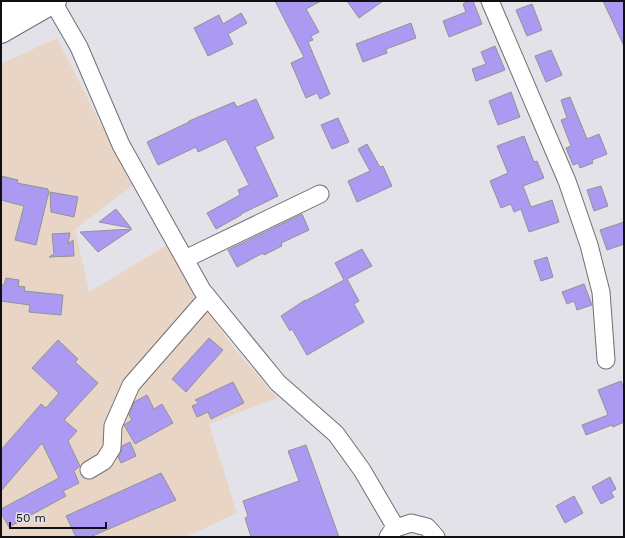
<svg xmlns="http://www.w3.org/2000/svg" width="625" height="538" viewBox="0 0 625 538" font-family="'Work Sans',sans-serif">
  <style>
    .education { fill: #e8d5c5 }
    .building { fill: #ac99f2; stroke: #939297 }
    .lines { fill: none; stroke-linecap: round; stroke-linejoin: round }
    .minor-casing { stroke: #706f74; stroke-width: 19 }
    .major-casing { stroke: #706f74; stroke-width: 24 }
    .minor { stroke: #fff; stroke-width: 17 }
    .major { stroke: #fff; stroke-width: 22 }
  </style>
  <rect width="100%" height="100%" fill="#e3e2e8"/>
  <path class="education" d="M57,38L132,186L75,229L89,292L167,245L229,342L277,398L209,424L237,513L186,537H1V64Z"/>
  <path class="building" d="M275,1H321L306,9L319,32L311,36L313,40L308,42L330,94L320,99L317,93L306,98L291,63L304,57Z
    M347,1H383L359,18Z
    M468,1H473L482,24L449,37L443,21L466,12L463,4Z
    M603,1H624V46Z
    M532,4L542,30L527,36L516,10Z
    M241,13L247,23L228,34L233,44L208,56L194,28L219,15L223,24Z
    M411,23L416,38L386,49L387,53L363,62L356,44Z
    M495,46L505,70L476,81L472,69L486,64L481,52Z
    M551,50L562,75L546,82L535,56Z
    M511,92L520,117L498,125L489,101Z
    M570,97L587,139L599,134L607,154L592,160L593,163L580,168L578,163L573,165L566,148L571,146L561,120L567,118L561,100Z
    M256,99L274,138L255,147L278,196L241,214V215L216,229L207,213L240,195L238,190L249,185L226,139L198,152L196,147L158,165L147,142L189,122V121L234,102L237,107Z
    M338,118L349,142L332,149L321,125Z
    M524,136L534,162L537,161L544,178L523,186L531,207L552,200L559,222L529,232L521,209L514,212L511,204L501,208L490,181L508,173L497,146Z
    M367,144L380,167L383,166L392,186L357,202L348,181L370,171L358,149Z
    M1,176L18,180L17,183L48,189V191H49L36,245L15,240L24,206L1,200Z
    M601,186L608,206L594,211L587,190Z
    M50,192L78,197L74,217L51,212Z
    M116,209L131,228L99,222Z
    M302,214L309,230L281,243L282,246L264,255L263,253L237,267L228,250Z
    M624,222V244L607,250L600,230Z
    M132,229L98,252L80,232Z
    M70,233L68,244L73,240L74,256L49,257L54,254L52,234Z
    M362,249L372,266L347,279L359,301L354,304L364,322L307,355L292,329L290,331L281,316L305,300V301L344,280L335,263Z
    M547,257L553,277L541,281L534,261Z
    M6,278L19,280L18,286L25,287L24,291L63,295L61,315L29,312L30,305L1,301V285H4Z
    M584,284L592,305L577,310L574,301L567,304L562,292Z
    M209,338L223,350L186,392L172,379Z
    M58,340L78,359L75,362L98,383L64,420L77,431L68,441L80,466L74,471L79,483L63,491L66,496L9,527L1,513V509L59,478L42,443L1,491V450L41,404L46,408L59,393L32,368Z
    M621,381L624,388V422L613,427L612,425L586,435L582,425L608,415L598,390Z
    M233,382L244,403L211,419L208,412L197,417L192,406L199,403L195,400Z
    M147,395L154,409L162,404L173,423L135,444L124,425L132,420L129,415L134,402Z
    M130,442L136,456L121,463L118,457L121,453L122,446Z
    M306,445L339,537H251L245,518L248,516L243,501L299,481L288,451Z
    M161,473L176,500L90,537H76L66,516Z
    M610,477L616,489L611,492L614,497L601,504L592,487Z
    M574,496L583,513L565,523L556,506Z"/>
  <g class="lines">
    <g class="minor-casing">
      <path id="minor" d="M490,1L567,181L589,245L601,292L606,360
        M53,2L79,47L121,145L202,290L278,383L336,434L362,470L396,528
        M185,259L320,194
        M89,470L104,461L112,448L113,426L131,385L208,297
        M388,537L392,531L396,528L411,523L427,527L436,537"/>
    </g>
    <g class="major-casing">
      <path id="major" d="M1,13L22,1
        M1,32L55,1"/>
    </g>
    <use href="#minor" class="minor"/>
    <use href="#major" class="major"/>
  </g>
  <rect width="625" height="538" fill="none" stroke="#100f11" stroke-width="4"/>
  <path d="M10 522v6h96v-6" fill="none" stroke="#100f11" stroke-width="2"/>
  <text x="16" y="522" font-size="12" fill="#100f11" stroke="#e3e2e8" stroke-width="3" paint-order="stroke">50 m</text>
</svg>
